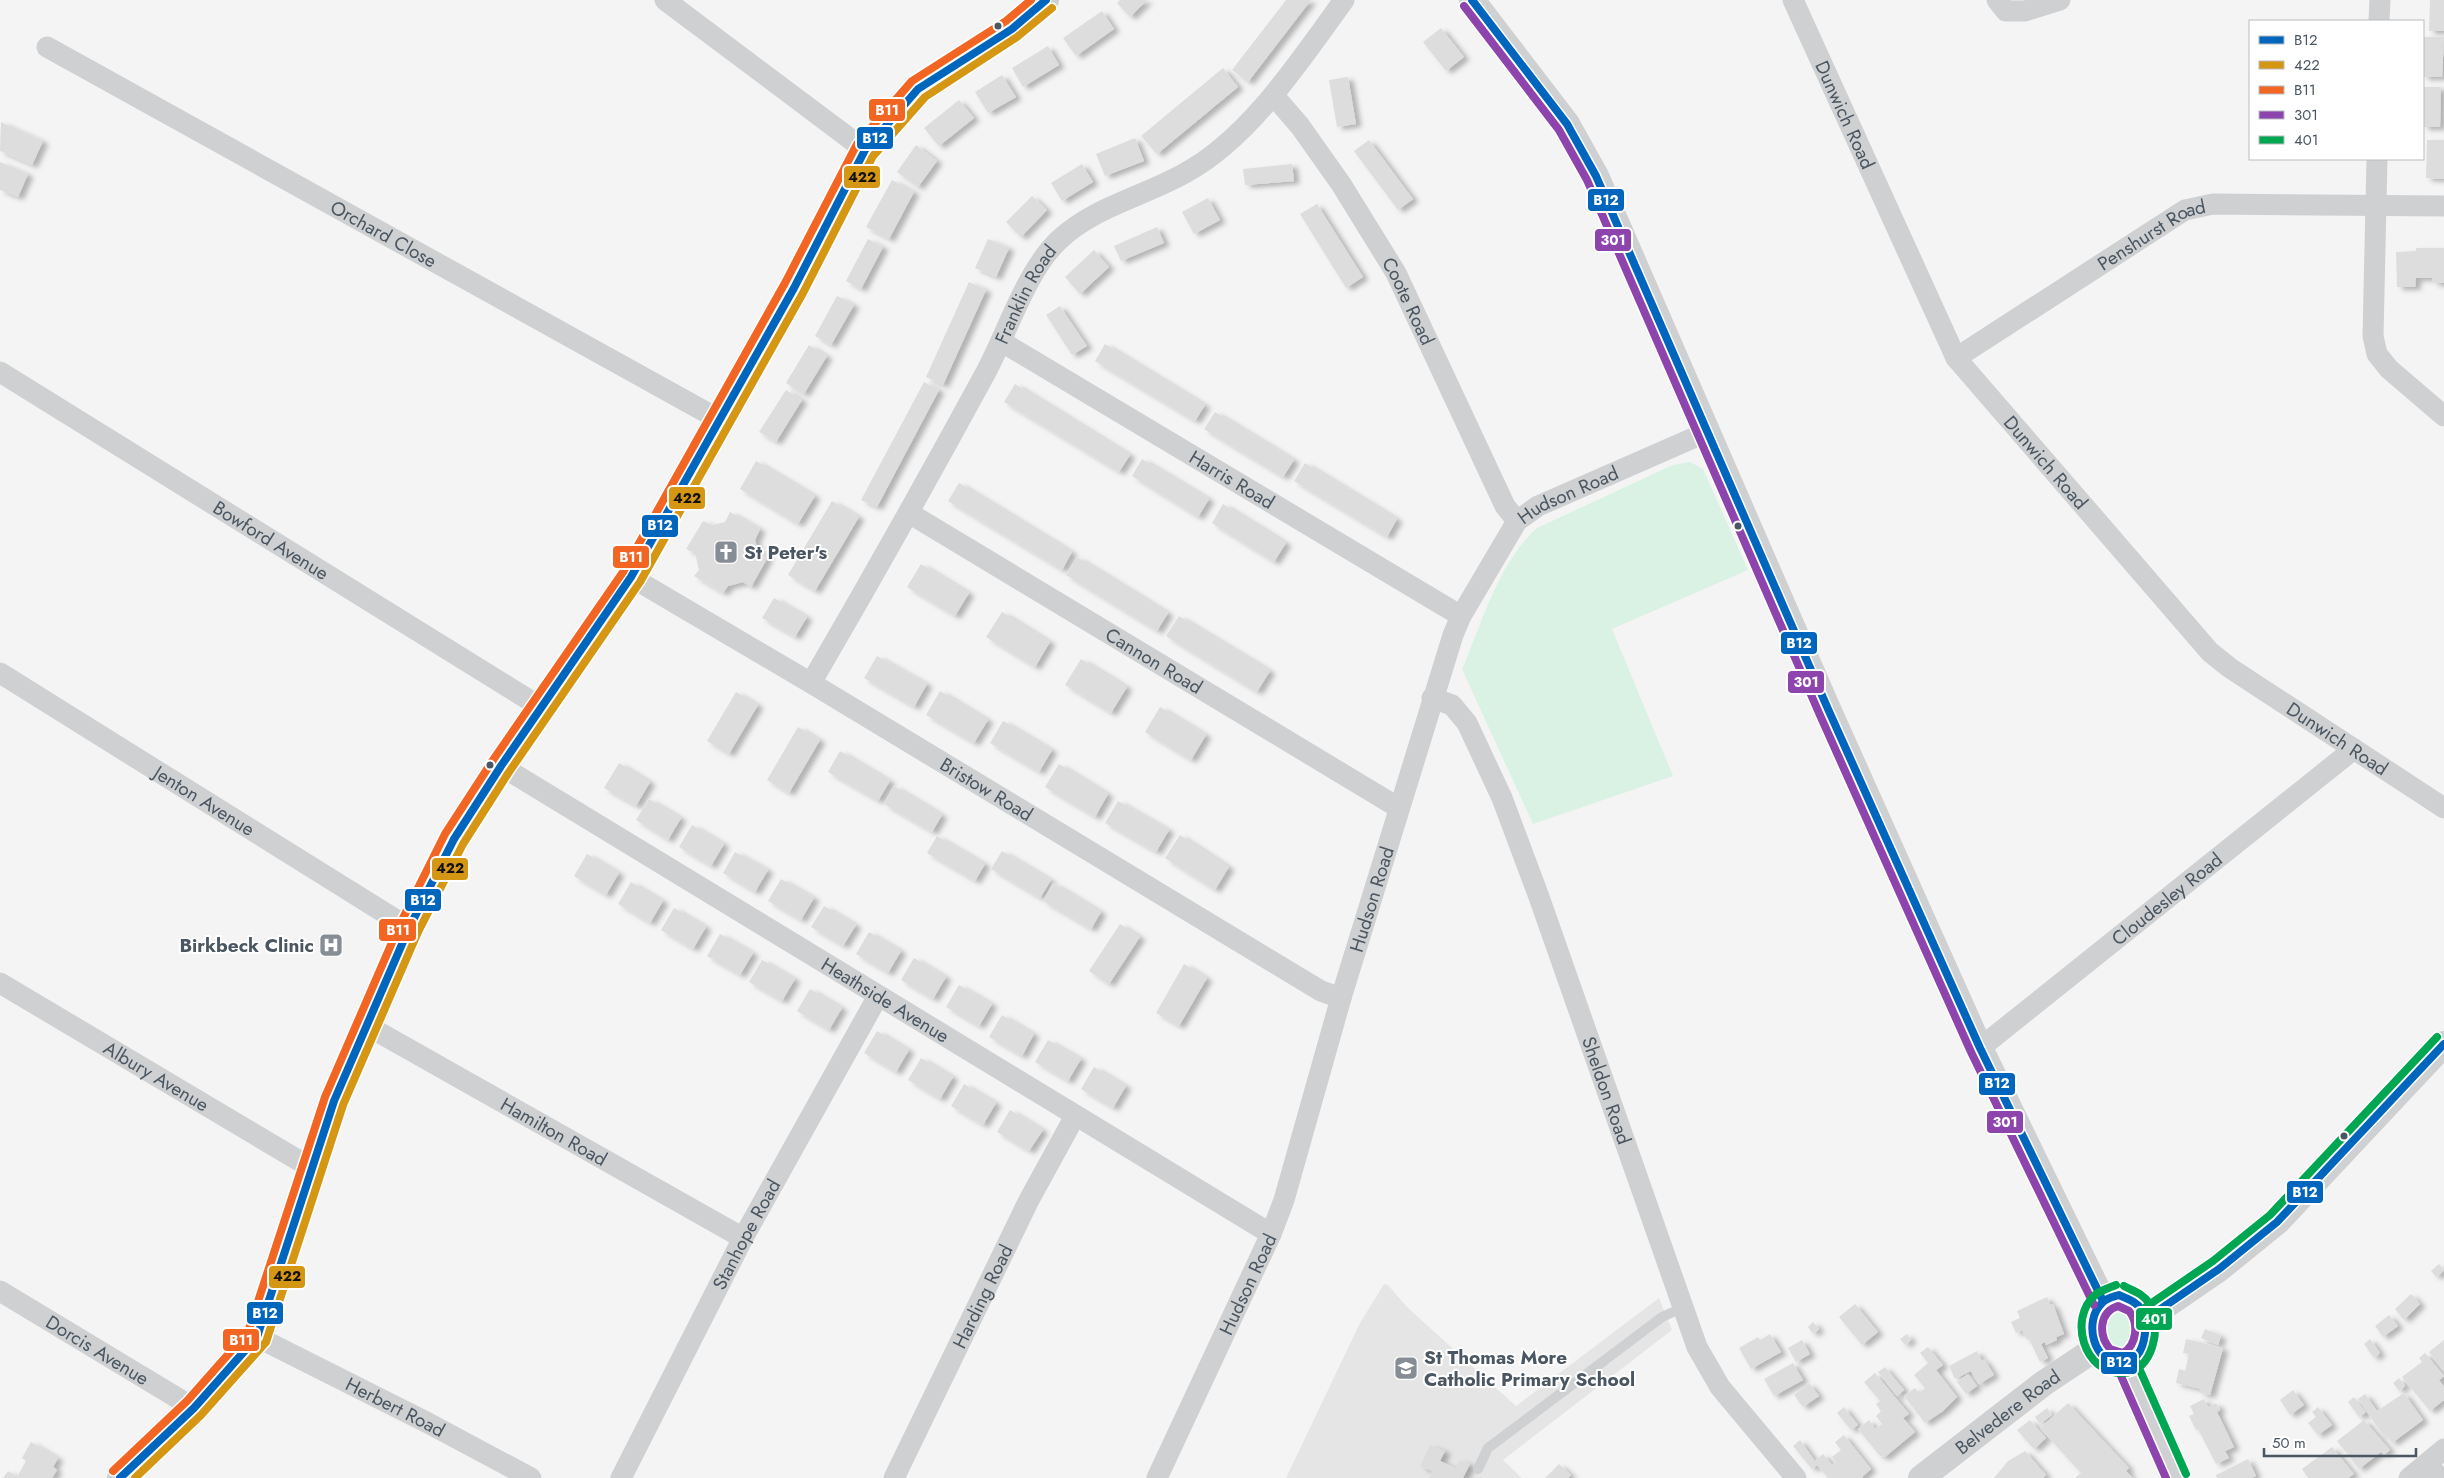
<svg xmlns="http://www.w3.org/2000/svg" width="2444" height="1478" viewBox="0 0 2444 1478" font-family="Jost,sans-serif">
  <style>
    .education { fill: #e6e5e6 }
    .green { fill: #d9f2e3 }
    .building { fill: #ddddde; filter: url(#shadow) }
    .lines { fill: none; stroke-linecap: round; stroke-linejoin: round }
    .service { stroke: #ced0d2; stroke-width: 10 }
    .minor { stroke: #ced0d2; stroke-width: 21 }
    .tertiary { stroke: #ced0d2; stroke-width: 26 }
    .bus-1-casing { stroke: #fff; stroke-width: 11 }
    .bus-2-casing { stroke: #fff; stroke-width: 11 }
    .bus-3-casing { stroke: #fff; stroke-width: 11 }
    .bus-4-casing { stroke: #fff; stroke-width: 11 }
    .bus-5-casing { stroke: #fff; stroke-width: 11 }
    .bus-1 { stroke: #0065bd; stroke-width: 8 }
    .bus-2 { stroke: #d49613; stroke-width: 8 }
    .bus-3 { stroke: #f26522; stroke-width: 8 }
    .bus-4 { stroke: #8e44ad; stroke-width: 8 }
    .bus-5 { stroke: #00a651; stroke-width: 8 }
    .bus-dot { fill: #4a5661; stroke: #fff; stroke-width: 2 }
    .labels { text-anchor: middle; stroke-width: 4; stroke-linejoin: round; paint-order: stroke }
    .street-label { font-size: 19px; fill: #4a5661; stroke: #fff }
    .poi-label { font-size: 19px; font-weight: bold; fill: #4a5661; stroke: #fff; text-anchor: start }
    .line-badge { stroke: #fff; stroke-width: 2 }
    .badge-label { font-size: 14px; text-anchor: middle; font-weight: bold; fill: #fff }
    .pale-badge-label { font-size: 14px; text-anchor: middle; font-weight: bold; fill: #111 }
  </style>
  <defs>
    <filter id="shadow"><feDropShadow dx="5.5" dy="3" stdDeviation="2.5" flood-color="#0004"/></filter>
  </defs>
  <rect width="100%" height="100%" fill="#f4f4f4"/>
  <path class="education" d="M1384,1284L1388,1285L1407,1307L1516,1406L1659,1298L1672,1330L1503,1460L1522,1478H1286L1360,1323Z"/>
  <path class="green" d="M1690,462L1703,469L1748,570L1612,629L1673,776L1533,824L1462,669C1483,621 1498,563 1537,528L1673,465Z
    M2119,1305L2134,1318C2132,1334 2133,1353 2112,1348L2102,1335L2106,1314Z"/>
  <path class="building" d="M1120,0H1147L1130,17L1117,3Z
    M1286,0H1311L1248,82L1232,70Z
    M2430,0H2444V31H2429Z
    M1102,11L1114,29L1076,56L1063,38Z
    M1441,28L1464,57L1446,71L1423,42Z
    M2423,37H2444L2442,77H2423Z
    M1048,46L1059,65L1023,87L1012,68Z
    M1223,68L1238,87L1157,154L1141,136Z
    M1002,75L1016,97L988,113L975,92Z
    M1348,77L1356,124L1337,127L1329,80Z
    M2423,87H2441L2440,127H2423Z
    M959,100L974,118L939,146L924,128Z
    M1,122L43,141L32,165L0,151Z
    M1135,138L1144,161L1105,176L1096,154Z
    M1369,140L1413,199L1398,210L1354,151Z
    M2427,140H2444V179L2426,178Z
    M916,145L937,161L918,187L897,172Z
    M0,162L28,174L18,197L0,190Z
    M1082,164L1093,182L1062,201L1051,183Z
    M1292,164L1294,181L1245,185L1243,169Z
    M892,180L914,192L889,239L866,227Z
    M1032,196L1047,210L1021,237L1006,222Z
    M1208,198L1220,220L1194,234L1182,212Z
    M1317,204L1363,277L1346,288L1300,214Z
    M1157,227L1164,243L1121,261L1114,246Z
    M868,239L883,247L861,289L846,281Z
    M988,239L1009,248L996,277L975,268Z
    M2416,248H2444V283H2434L2432,278H2416L2415,287H2397L2396,252L2416,251Z
    M1094,250L1109,267L1080,294L1065,277Z
    M969,282L986,290L943,385L926,377Z
    M837,296L854,305L831,345L815,336Z
    M1060,306L1087,346L1072,355L1046,315Z
    M1105,344L1205,405L1195,421L1095,361Z
    M809,345L827,356L804,394L786,383Z
    M924,382L939,390L877,507L861,500Z
    M1015,384L1130,455L1119,472L1004,402Z
    M786,390L802,400L776,442L759,432Z
    M1215,412L1294,460L1283,477L1204,429Z
    M1142,459L1209,499L1198,517L1132,476Z
    M756,461L815,496L798,524L740,489Z
    M1305,463L1397,519L1387,537L1294,481Z
    M959,483L1072,552L1062,570L948,501Z
    M832,501L859,517L815,591L788,575Z
    M1223,504L1286,543L1274,562L1212,523Z
    M730,512L760,529L755,540L758,551L768,557L751,587L743,582L728,586L723,593L694,576L699,570L695,553L686,549L703,521L712,525L725,522Z
    M1077,557L1168,613L1157,631L1066,575Z
    M921,564L969,593L955,616L907,587Z
    M774,598L807,617L795,637L762,618Z
    M1002,612L1050,642L1035,667L986,637Z
    M1179,616L1270,671L1257,692L1166,636Z
    M877,656L927,684L914,707L864,678Z
    M1081,659L1127,687L1111,713L1065,685Z
    M940,691L988,720L974,743L926,715Z
    M736,692L758,705L729,754L707,741Z
    M1160,707L1206,735L1191,760L1145,732Z
    M1003,721L1052,750L1039,772L990,743Z
    M798,727L820,740L789,793L767,780Z
    M840,751L890,781L878,801L828,772Z
    M619,763L650,782L636,806L604,788Z
    M1059,764L1108,794L1095,817L1045,787Z
    M894,786L942,815L932,832L884,804Z
    M649,799L681,818L668,840L636,820Z
    M1118,801L1169,830L1156,852L1105,823Z
    M692,825L724,844L711,866L679,847Z
    M1180,835L1229,867L1215,890L1165,858Z
    M937,836L985,864L975,881L927,853Z
    M1002,851L1051,880L1040,898L991,869Z
    M735,852L768,870L755,892L723,873Z
    M587,854L619,873L606,895L574,876Z
    M781,879L814,898L801,920L768,901Z
    M631,882L663,901L650,923L618,904Z
    M1053,883L1101,912L1091,929L1043,901Z
    M824,906L856,925L843,946L811,927Z
    M674,908L706,927L693,949L661,930Z
    M1120,924L1140,937L1109,984L1089,971Z
    M869,932L901,951L888,973L856,954Z
    M720,934L753,953L740,975L707,956Z
    M914,958L946,977L933,999L901,980Z
    M762,960L795,979L782,1001L749,982Z
    M1184,964L1207,978L1179,1026L1156,1013Z
    M959,985L992,1004L979,1026L946,1007Z
    M810,989L842,1008L829,1030L797,1011Z
    M1002,1015L1034,1034L1022,1056L989,1037Z
    M877,1031L909,1050L896,1072L864,1053Z
    M1048,1040L1081,1059L1068,1081L1035,1062Z
    M921,1058L953,1077L940,1099L908,1080Z
    M1094,1067L1126,1086L1113,1108L1081,1089Z
    M964,1084L996,1103L983,1125L951,1106Z
    M1010,1110L1043,1130L1029,1151L997,1132Z
    M2439,1264L2444,1270L2436,1277L2431,1271Z
    M2411,1294L2420,1304L2404,1320L2395,1309Z
    M2047,1297L2050,1305L2053,1304L2064,1334L2056,1337L2057,1340L2046,1345L2045,1342L2041,1344L2048,1358L2040,1362L2029,1339L2027,1340L2022,1330L2016,1333L2011,1322L2020,1318L2017,1311Z
    M1855,1304L1878,1332L1862,1345L1839,1317Z
    M2389,1315L2398,1326L2383,1337L2375,1326Z
    M1813,1322L1819,1329L1813,1334L1808,1327Z
    M2205,1329L2221,1336L2218,1345L2201,1338Z
    M1770,1334L1781,1352L1751,1369L1739,1348L1758,1337L1760,1340Z
    M1907,1334L1911,1340L1905,1345L1900,1339Z
    M2186,1339L2223,1348L2210,1395L2200,1393L2201,1389L2176,1383L2179,1369L2185,1371L2189,1354L2183,1353Z
    M2370,1339L2380,1353L2374,1358L2364,1344Z
    M1802,1340L1810,1354L1796,1362L1788,1348Z
    M2444,1340V1371L2429,1352Z
    M1928,1347L1943,1365L1936,1370L1957,1397L1943,1411L1925,1423L1904,1396L1915,1388L1919,1393L1925,1388L1914,1375L1928,1363L1920,1353Z
    M1977,1351L1982,1361L1984,1359L1994,1375L1979,1384L1971,1371L1955,1379L1949,1366Z
    M2425,1353L2444,1376L2439,1380L2444,1387V1400L2430,1411L2402,1377L2422,1362L2419,1358Z
    M1793,1363L1803,1380L1774,1396L1764,1379Z
    M1885,1367L1904,1390L1897,1396L1878,1372Z
    M1875,1373L1909,1414L1903,1418L1915,1432L1885,1457L1880,1456L1858,1429L1869,1420L1875,1429L1882,1424L1876,1416L1881,1411L1876,1404L1880,1401L1864,1382Z
    M1968,1374L1977,1386L1966,1394L1957,1382Z
    M2399,1378L2405,1386L2399,1391L2393,1383Z
    M1809,1383L1819,1396L1803,1407L1794,1395Z
    M2293,1390L2304,1405L2290,1415L2280,1400Z
    M2404,1393L2423,1420L2392,1443L2385,1433L2383,1435L2358,1399L2365,1394L2377,1411Z
    M2354,1397L2366,1412L2359,1417L2348,1402Z
    M2204,1399L2208,1407L2216,1403L2220,1410L2217,1412L2234,1447L2225,1451L2229,1458L2216,1464L2198,1429L2196,1430L2189,1416L2194,1414L2190,1406Z
    M2068,1403L2129,1468L2126,1471L2133,1478H2075L2081,1473L2040,1428Z
    M1844,1407L1858,1425L1851,1430L1837,1413Z
    M2318,1407L2332,1425L2318,1435L2308,1423L2316,1417L2312,1412Z
    M2047,1408L2052,1415L2040,1424L2035,1417Z
    M2030,1420L2046,1438L2034,1449L2017,1430Z
    M2364,1420L2390,1450L2384,1455L2381,1452L2359,1469L2337,1441Z
    M1844,1435L1871,1469L1862,1477L1863,1478H1828L1817,1465L1812,1469L1793,1446L1800,1440L1815,1461L1823,1454L1832,1465L1836,1462L1832,1457L1841,1450L1835,1442Z
    M31,1442L58,1458L53,1467L57,1470L52,1478H3L8,1471L17,1477L26,1461L22,1458Z
    M1430,1445L1445,1451L1440,1461L1456,1468L1460,1460L1470,1464L1463,1478H1429L1432,1471L1420,1466Z
    M2332,1447L2354,1474L2348,1478H2308L2302,1469Z
    M2025,1451L2046,1475L2043,1478H1994L2008,1461Z
    M2248,1459L2256,1476L2251,1478H2217L2216,1475Z
    M1559,1464L1571,1475L1568,1478H1545Z"/>
  <g class="lines">
    <path class="service" d="M1478,1469L1488,1448L1662,1317L1682,1308"/>
    <g class="minor">
      <path d="M665,0L865,150"/>
      <path id="s1" d="M1793,0L1956,358L2210,652L2230,668L2444,808"/>
      <path d="M1997,0L2006,11H2025L2060,0"/>
      <path d="M2379,21L2380,0"/>
      <path id="s2" d="M47,47L720,420"/>
      <path id="s3" d="M1274,96L1300,126L1341,184L1396,273L1505,506L1517,521"/>
      <path d="M2377,159L2373,336L2377,354L2389,369L2444,416"/>
      <path id="s4" d="M1002,342L1461,616"/>
      <path id="s5" d="M1956,358L2185,210L2213,204L2444,206"/>
      <path id="s6" d="M0,372L542,708"/>
      <path id="s7" d="M909,513L1399,808"/>
      <path id="s8" d="M631,577L811,683L1321,991L1341,998"/>
      <path id="s9" d="M0,673L409,928"/>
      <path id="s10" d="M811,683C871,580 929,477 986,372C1008,331 1026,271 1059,240C1093,207 1145,196 1185,173C1250,138 1301,59 1344,0"/>
      <path id="s11" d="M1432,698L1452,705L1467,723L1502,798L1539,897L1697,1347L1720,1387L1796,1478"/>
      <path id="s12" d="M501,766L1271,1234"/>
      <path id="s13" d="M0,983L313,1169"/>
      <path id="s14" d="M366,1025L743,1238"/>
      <path id="s15" d="M1980,1048L2354,749"/>
      <path id="s16" d="M0,1291L194,1408"/>
      <path id="s17" d="M257,1337L428,1423L531,1478"/>
      <path d="M2427,1464L2440,1478"/>
      <path id="s18" d="M621,1478L743,1238L878,996"/>
      <path id="s19" d="M894,1478L1029,1200L1075,1116"/>
      <path id="s20" d="M1157,1478L1271,1234L1284,1200L1341,998L1453,635L1461,616L1517,521L1538,506L1707,432"/>
      <path d="M2409,1478L2444,1449"/>
    </g>
    <g class="tertiary">
      <path d="M1472,0L1567,124L1596,176L1828,709L1980,1048L2103,1301"/>
      <path d="M2119,1295C2124,1298 2132,1300 2136,1303C2152,1317 2147,1355 2126,1363C2122,1364 2115,1363 2111,1361C2090,1353 2086,1319 2101,1303C2105,1299 2113,1297 2119,1295Z"/>
      <path d="M2146,1319L2219,1269L2277,1222L2444,1044"/>
      <path d="M2126,1363L2153,1428L2177,1478"/>
      <path d="M120,1478L194,1408L257,1337L334,1101L409,928L454,839L501,766L631,577L794,288L865,150L918,89L1012,29L1046,0"/>
      <path id="s21" d="M1921,1478L2044,1383L2095,1349"/>
    </g>
    <g class="bus-1-casing">
      <path id="bus-1" d="M1472,0L1567,124L1596,176L1828,709L1980,1048L2103,1301
        M2119,1295C2127,1299 2136,1301 2141,1309C2150,1324 2145,1362 2123,1363C2093,1365 2083,1321 2102,1303C2106,1298 2113,1297 2119,1295Z
        M2146,1319L2219,1269L2277,1222L2444,1044
        M120,1478L194,1408L257,1337L334,1101L409,928L454,839L501,766L631,577L794,288L865,150L918,89L1012,29L1046,0"/>
    </g>
    <g class="bus-2-casing">
      <path id="bus-2" d="M135,1478L201,1415L266,1342L343,1105L418,932L463,844L509,772L640,582L803,293L873,156L925,97L1017,37L1052,8"/>
    </g>
    <g class="bus-3-casing">
      <path id="bus-3" d="M113,1471L187,1401L248,1332L325,1097L400,924L445,834L493,760L623,572L785,283L857,144L912,81L1006,21L1031,0"/>
    </g>
    <g class="bus-4-casing">
      <path id="bus-4" d="M1464,6L1559,130L1587,180L1819,713L1971,1052L2094,1305
        M2118,1306L2129,1311C2139,1323 2137,1345 2123,1353L2110,1349C2098,1335 2099,1312 2118,1306Z
        M2117,1367L2166,1478"/>
    </g>
    <g class="bus-5-casing">
      <path id="bus-5" d="M2116,1285C2109,1288 2101,1290 2095,1295C2068,1319 2084,1373 2122,1373C2153,1374 2163,1324 2149,1303C2142,1293 2133,1291 2124,1286
        M2140,1311L2213,1261L2270,1215L2437,1037
        M2135,1359L2186,1474"/>
    </g>
    <use href="#bus-1" class="bus-1"/>
    <use href="#bus-2" class="bus-2"/>
    <use href="#bus-3" class="bus-3"/>
    <use href="#bus-4" class="bus-4"/>
    <use href="#bus-5" class="bus-5"/>
  </g>
  <defs>
    <g id="church-square" transform="scale(1.25)"><rect x="-9" y="-9" width="18" height="18" rx="4" fill="#868d94" stroke="#fff"/><path d="M-1.2-6h2.4v3.5h3.3v2.4h-3.3V6h-2.4V-.1h-3.3v-2.4h3.3Z" fill="#fff"/></g>
    <g id="hospital-square" transform="scale(1.25)"><rect x="-9" y="-9" width="18" height="18" rx="4" fill="#868d94" stroke="#fff"/><path d="M-5-5h3v3.5h4V-5h3V5h-3V1.5h-4V5h-3Z" fill="#fff"/></g>
    <g id="school-square" transform="scale(1.25)"><rect x="-9" y="-9" width="18" height="18" rx="4" fill="#868d94" stroke="#fff"/><path d="M0-5L7-2L0 1L-7-2ZM-4 1L0 2.5L4 1V4Q0 6-4 4Z" fill="#fff"/></g>
  </defs>
  <g fill-rule="evenodd">
    <use href="#church-square" x="726" y="552"/>
    <use href="#hospital-square" x="331" y="945"/>
    <use href="#school-square" x="1406" y="1368"/>
  </g>
  <g class="bus-dot">
    <circle cx="998" cy="26" r="4.5"/>
    <circle cx="1738" cy="526" r="4.5"/>
    <circle cx="490" cy="765" r="4.5"/>
    <circle cx="2344" cy="1136" r="4.5"/>
  </g>
  <g class="labels">
    <g class="street-label">
      <text dy="7" stroke="none"><textPath href="#s1" startOffset="126">Dunwich Road</textPath></text>
      <text dy="7" stroke="none"><textPath href="#s2" startOffset="385">Orchard Close</textPath></text>
      <text dy="7" stroke="none"><textPath href="#s5" startOffset="232">Penshurst Road</textPath></text>
      <text dy="7" stroke="none"><textPath href="#s10" startOffset="444">Franklin Road</textPath></text>
      <text dy="7" stroke="none"><textPath href="#s3" startOffset="246">Coote Road</textPath></text>
      <text dy="7" stroke="none"><textPath href="#s1" startOffset="531">Dunwich Road</textPath></text>
      <text dy="7" stroke="none"><textPath href="#s4" startOffset="268">Harris Road</textPath></text>
      <text dy="7" stroke="none"><textPath href="#s20" startOffset="1084">Hudson Road</textPath></text>
      <text dy="7" stroke="none"><textPath href="#s6" startOffset="319">Bowford Avenue</textPath></text>
      <text dy="7" stroke="none"><textPath href="#s7" startOffset="286">Cannon Road</textPath></text>
      <text dy="7" stroke="none"><textPath href="#s1" startOffset="936">Dunwich Road</textPath></text>
      <text dy="7" stroke="none"><textPath href="#s8" startOffset="414">Bristow Road</textPath></text>
      <text dy="7" stroke="none"><textPath href="#s9" startOffset="241">Jenton Avenue</textPath></text>
      <text dy="7" stroke="none"><textPath href="#s15" startOffset="239">Cloudesley Road</textPath></text>
      <text dy="7" stroke="none"><textPath href="#s20" startOffset="619">Hudson Road</textPath></text>
      <text dy="7" stroke="none"><textPath href="#s12" startOffset="450">Heathside Avenue</textPath></text>
      <text dy="7" stroke="none"><textPath href="#s13" startOffset="182">Albury Avenue</textPath></text>
      <text dy="7" stroke="none"><textPath href="#s11" startOffset="438">Sheldon Road</textPath></text>
      <text dy="7" stroke="none"><textPath href="#s14" startOffset="216">Hamilton Road</textPath></text>
      <text dy="7" stroke="none"><textPath href="#s18" startOffset="274">Stanhope Road</textPath></text>
      <text dy="7" stroke="none"><textPath href="#s20" startOffset="214">Hudson Road</textPath></text>
      <text dy="7" stroke="none"><textPath href="#s19" startOffset="202">Harding Road</textPath></text>
      <text dy="7" stroke="none"><textPath href="#s16" startOffset="114">Dorcis Avenue</textPath></text>
      <text dy="7" stroke="none"><textPath href="#s17" startOffset="155">Herbert Road</textPath></text>
      <text dy="7" stroke="none"><textPath href="#s21" startOffset="109">Belvedere Road</textPath></text>
    </g>
    <g class="poi-label">
      <text x="744" y="559">St Peter's</text>
      <text x="314" y="952" text-anchor="end">Birkbeck Clinic</text>
      <text x="1424" y="1364">St Thomas More<tspan x="1424" dy="22">Catholic Primary School</tspan></text>
    </g>
  </g>
  <g class="line-badge">
    <rect x="868" y="98" width="38" height="24" rx="5" fill="#f26522"/>
    <rect x="856" y="126" width="38" height="24" rx="5" fill="#0065bd"/>
    <rect x="843" y="165" width="38" height="24" rx="5" fill="#d49613"/>
    <rect x="1587" y="188" width="38" height="24" rx="5" fill="#0065bd"/>
    <rect x="1594" y="228" width="38" height="24" rx="5" fill="#8e44ad"/>
    <rect x="668" y="486" width="38" height="24" rx="5" fill="#d49613"/>
    <rect x="641" y="514" width="38" height="24" rx="5" fill="#0065bd"/>
    <rect x="612" y="545" width="38" height="24" rx="5" fill="#f26522"/>
    <rect x="1780" y="631" width="38" height="24" rx="5" fill="#0065bd"/>
    <rect x="1787" y="670" width="38" height="24" rx="5" fill="#8e44ad"/>
    <rect x="431" y="857" width="38" height="24" rx="5" fill="#d49613"/>
    <rect x="404" y="888" width="38" height="24" rx="5" fill="#0065bd"/>
    <rect x="378" y="918" width="39" height="24" rx="5" fill="#f26522"/>
    <rect x="1978" y="1072" width="38" height="24" rx="5" fill="#0065bd"/>
    <rect x="1986" y="1110" width="38" height="24" rx="5" fill="#8e44ad"/>
    <rect x="2286" y="1180" width="38" height="24" rx="5" fill="#0065bd"/>
    <rect x="268" y="1265" width="38" height="24" rx="5" fill="#d49613"/>
    <rect x="246" y="1301" width="38" height="24" rx="5" fill="#0065bd"/>
    <rect x="2135" y="1307" width="38" height="24" rx="5" fill="#00a651"/>
    <rect x="222" y="1328" width="38" height="24" rx="5" fill="#f26522"/>
    <rect x="2100" y="1351" width="38" height="24" rx="5" fill="#0065bd"/>
  </g>
  <g class="badge-label">
    <text x="887" y="115">B11</text>
    <text x="875" y="143">B12</text>
    <text x="1606" y="205">B12</text>
    <text x="1613" y="245">301</text>
    <text x="660" y="530">B12</text>
    <text x="631" y="562">B11</text>
    <text x="1799" y="648">B12</text>
    <text x="1806" y="687">301</text>
    <text x="423" y="905">B12</text>
    <text x="398" y="935">B11</text>
    <text x="1997" y="1088">B12</text>
    <text x="2005" y="1127">301</text>
    <text x="2305" y="1197">B12</text>
    <text x="265" y="1318">B12</text>
    <text x="2154" y="1324">401</text>
    <text x="241" y="1345">B11</text>
    <text x="2119" y="1367">B12</text>
  </g>
  <g class="pale-badge-label">
    <text x="862" y="182">422</text>
    <text x="687" y="503">422</text>
    <text x="450" y="873">422</text>
    <text x="287" y="1281">422</text>
  </g>
  <rect x="2249" y="20" width="175" height="140" fill="#ffffff" stroke="#b7bbc0"/>
  <rect x="2259" y="36" width="25" height="8" fill="#0065bd" stroke="#b7bbc0"/>
  <text x="2294" y="45" font-size="15" fill="#4a5661">B12</text>
  <rect x="2259" y="61" width="25" height="8" fill="#d49613" stroke="#b7bbc0"/>
  <text x="2294" y="70" font-size="15" fill="#4a5661">422</text>
  <rect x="2259" y="86" width="25" height="8" fill="#f26522" stroke="#b7bbc0"/>
  <text x="2294" y="95" font-size="15" fill="#4a5661">B11</text>
  <rect x="2259" y="111" width="25" height="8" fill="#8e44ad" stroke="#b7bbc0"/>
  <text x="2294" y="120" font-size="15" fill="#4a5661">301</text>
  <rect x="2259" y="136" width="25" height="8" fill="#00a651" stroke="#b7bbc0"/>
  <text x="2294" y="145" font-size="15" fill="#4a5661">401</text>
  <path d="M2264 1448v8h152v-8" fill="none" stroke="#4a5661" stroke-width="2.5"/>
  <text x="2272" y="1448" font-size="15" fill="#4a5661" stroke="#ffffff" stroke-width="4" paint-order="stroke">50 m</text>
</svg>
